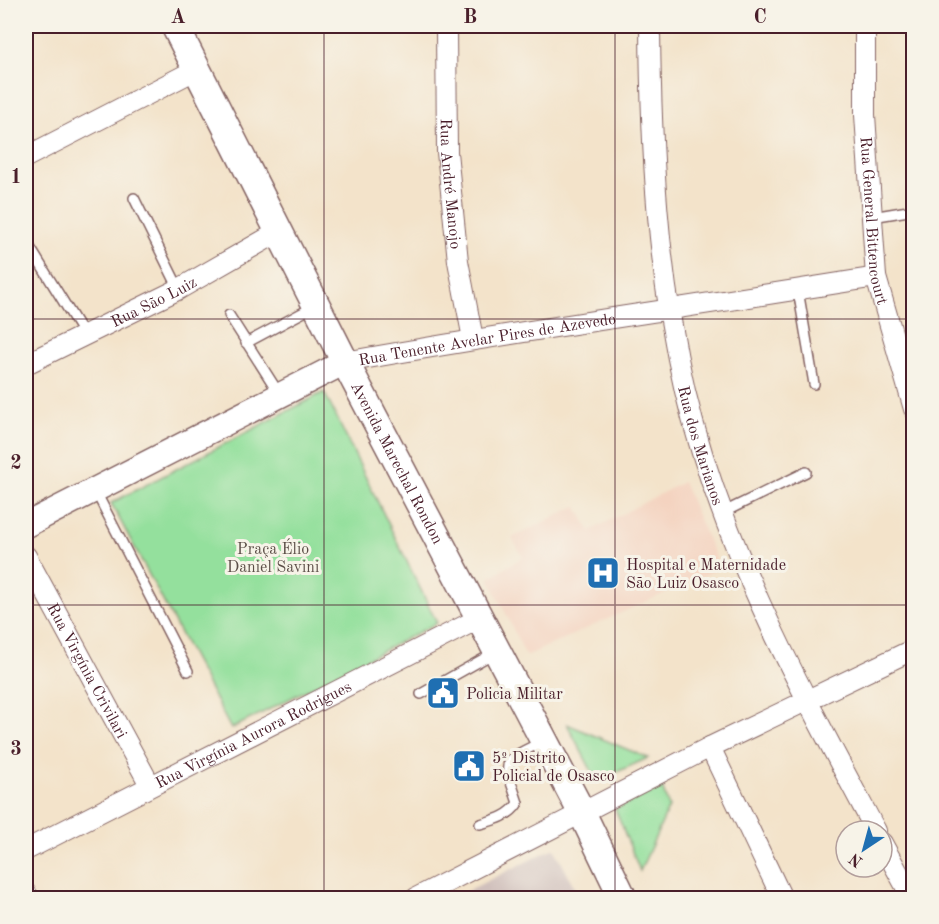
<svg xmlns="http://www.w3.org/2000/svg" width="939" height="924" viewBox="0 0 939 924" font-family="'Old Standard TT',serif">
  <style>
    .built { fill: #f4d3c0 }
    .industrial { fill: #d0c0bc }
    .green { fill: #94e09d; stroke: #6f8064; stroke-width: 1.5 }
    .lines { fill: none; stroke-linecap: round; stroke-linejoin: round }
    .service-casing { stroke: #856463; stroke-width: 12 }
    .minor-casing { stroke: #856463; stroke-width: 22 }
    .tertiary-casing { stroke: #856463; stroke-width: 27 }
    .secondary-casing { stroke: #856463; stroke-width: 30 }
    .service { stroke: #fff; stroke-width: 9 }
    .minor { stroke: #fff; stroke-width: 20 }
    .tertiary { stroke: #fff; stroke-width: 24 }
    .secondary { stroke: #fff; stroke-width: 27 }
    .grid { fill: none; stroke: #4a1f2b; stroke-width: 1.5; stroke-opacity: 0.55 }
    .labels { text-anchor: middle; stroke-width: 6; stroke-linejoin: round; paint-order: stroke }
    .street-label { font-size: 16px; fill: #4a1f2b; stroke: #f7f3e8 }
    .park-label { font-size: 16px; fill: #5c4f48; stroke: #f7f3e8 }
    .poi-label { font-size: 16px; fill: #4a1f2b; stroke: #f7f3e8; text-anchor: start }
    .neatline { fill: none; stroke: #4a1f2b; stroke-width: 2 }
    .grid-label { font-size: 20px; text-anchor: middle; font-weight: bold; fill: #4a1f2b }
  </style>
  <rect width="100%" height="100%" fill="#f7f3e8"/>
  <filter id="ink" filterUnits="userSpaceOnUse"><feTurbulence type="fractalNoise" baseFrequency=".0167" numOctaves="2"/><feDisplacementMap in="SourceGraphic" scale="12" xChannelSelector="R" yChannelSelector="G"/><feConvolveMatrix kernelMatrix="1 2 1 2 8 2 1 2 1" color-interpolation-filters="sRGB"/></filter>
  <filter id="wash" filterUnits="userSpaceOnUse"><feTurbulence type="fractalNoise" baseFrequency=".008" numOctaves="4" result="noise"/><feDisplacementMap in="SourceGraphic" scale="24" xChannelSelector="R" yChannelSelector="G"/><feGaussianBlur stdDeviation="1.35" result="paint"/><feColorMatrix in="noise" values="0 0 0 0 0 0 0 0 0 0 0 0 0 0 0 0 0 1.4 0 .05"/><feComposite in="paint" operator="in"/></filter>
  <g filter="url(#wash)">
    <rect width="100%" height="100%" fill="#f3e3ca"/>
    <path class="built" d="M683,482L720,568L526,656L489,578L523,557L512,538L576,506L590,531Z"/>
    <path class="industrial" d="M554,848L580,898H453Z"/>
    <path class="green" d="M324,392L437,623L231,729L111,503Z
      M567,724L648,758L597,781Z
      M662,787L669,807L640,871L615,809Z"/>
  </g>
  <g filter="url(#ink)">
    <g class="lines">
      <g class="service-casing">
        <path id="service" d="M134,198L179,289
          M872,217L914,210
          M26,241L84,335
          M798,290L814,384
          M229,315L280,395
          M246,343L315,306
          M96,492L188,671
          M724,512L806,472
          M421,694L494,653
          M480,824C494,820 509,817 518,803C504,760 498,763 542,742"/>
      </g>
      <g class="minor-casing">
        <g id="minor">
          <path id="s1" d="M446,26L447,152L458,261L473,339"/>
          <path id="s2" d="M650,26C651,148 657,271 685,391C722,547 801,690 876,831"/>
          <path id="s3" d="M865,26V115L876,277L914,409"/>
          <path d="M26,157L197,69"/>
          <path id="s4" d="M345,362C521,330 699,306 876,277"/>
          <path id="s5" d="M26,364L179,289L280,231"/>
          <path id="s6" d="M26,556L150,785"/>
          <path d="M710,747L782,898"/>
          <path d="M882,843L912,898"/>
          <path id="s7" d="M26,850L480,618"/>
          <path d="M26,893L28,898"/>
          <path d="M416,898L710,747L914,649"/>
        </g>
      </g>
      <g class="tertiary-casing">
        <path id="tertiary" d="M26,525L345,362"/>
      </g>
      <g class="secondary-casing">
        <g id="secondary">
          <path id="s8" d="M175,26L345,362L582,813L623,898"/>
        </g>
      </g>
      <use href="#service" class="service"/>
      <use href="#minor" class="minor"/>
      <use href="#tertiary" class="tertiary"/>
      <use href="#secondary" class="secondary"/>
    </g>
  </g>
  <path class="grid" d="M324,26V898M615,26V898M26,319H914M26,605H914"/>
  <defs>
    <g id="hospital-square" transform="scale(1.725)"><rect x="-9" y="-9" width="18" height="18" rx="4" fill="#1f6fb2" stroke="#f7f3e8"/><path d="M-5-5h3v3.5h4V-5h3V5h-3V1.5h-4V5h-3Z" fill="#fff"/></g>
    <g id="civic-square" transform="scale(1.725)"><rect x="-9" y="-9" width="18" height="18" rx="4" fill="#1f6fb2" stroke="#f7f3e8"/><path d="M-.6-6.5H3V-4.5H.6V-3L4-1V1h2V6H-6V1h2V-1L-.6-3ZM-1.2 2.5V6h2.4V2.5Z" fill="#fff"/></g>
  </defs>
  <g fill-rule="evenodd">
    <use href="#hospital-square" x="603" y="573"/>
    <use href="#civic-square" x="443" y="693"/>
    <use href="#civic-square" x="469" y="766"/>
  </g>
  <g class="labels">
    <g class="street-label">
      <text dy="6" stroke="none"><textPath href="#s1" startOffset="158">Rua André Manojo</textPath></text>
      <text dy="6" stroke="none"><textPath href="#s3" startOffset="195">Rua General Bittencourt</textPath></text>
      <text dy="6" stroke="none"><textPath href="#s5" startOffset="142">Rua São Luiz</textPath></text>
      <text dy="6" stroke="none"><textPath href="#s4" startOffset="144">Rua Tenente Avelar Pires de Azevedo</textPath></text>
      <text dy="6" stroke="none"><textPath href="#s2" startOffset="424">Rua dos Marianos</textPath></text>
      <text dy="6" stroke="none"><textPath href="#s8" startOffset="490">Avenida Marechal Rondon</textPath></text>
      <text dy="6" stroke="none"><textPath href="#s6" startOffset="130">Rua Virgínia Crivilari</textPath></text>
      <text dy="6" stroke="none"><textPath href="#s7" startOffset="255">Rua Virgínia Aurora Rodrigues</textPath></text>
    </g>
    <g class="park-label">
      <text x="273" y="554">Praça Élio<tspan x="273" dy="18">Daniel Savini</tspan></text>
    </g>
    <g class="poi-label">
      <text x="626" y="570">Hospital e Maternidade<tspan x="626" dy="18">São Luiz Osasco</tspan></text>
      <text x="466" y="699">Policia Militar</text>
      <text x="492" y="763">5º Distrito<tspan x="492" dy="18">Policial de Osasco</tspan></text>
    </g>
  </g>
  <rect width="939" height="924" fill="none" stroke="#f7f3e8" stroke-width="66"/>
  <g transform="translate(864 849) rotate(216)"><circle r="28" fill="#f7f3e8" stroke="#b29e9c" stroke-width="1.5"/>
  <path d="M0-4.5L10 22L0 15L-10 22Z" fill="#1f6fb2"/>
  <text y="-9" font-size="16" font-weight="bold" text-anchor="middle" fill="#4a1f2b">N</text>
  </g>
  <rect x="33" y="33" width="873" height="858" class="neatline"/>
  <g class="grid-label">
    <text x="178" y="23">A</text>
    <text x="470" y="23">B</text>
    <text x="760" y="23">C</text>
    <text x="16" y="183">1</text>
    <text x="16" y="469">2</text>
    <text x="16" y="755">3</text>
  </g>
</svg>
